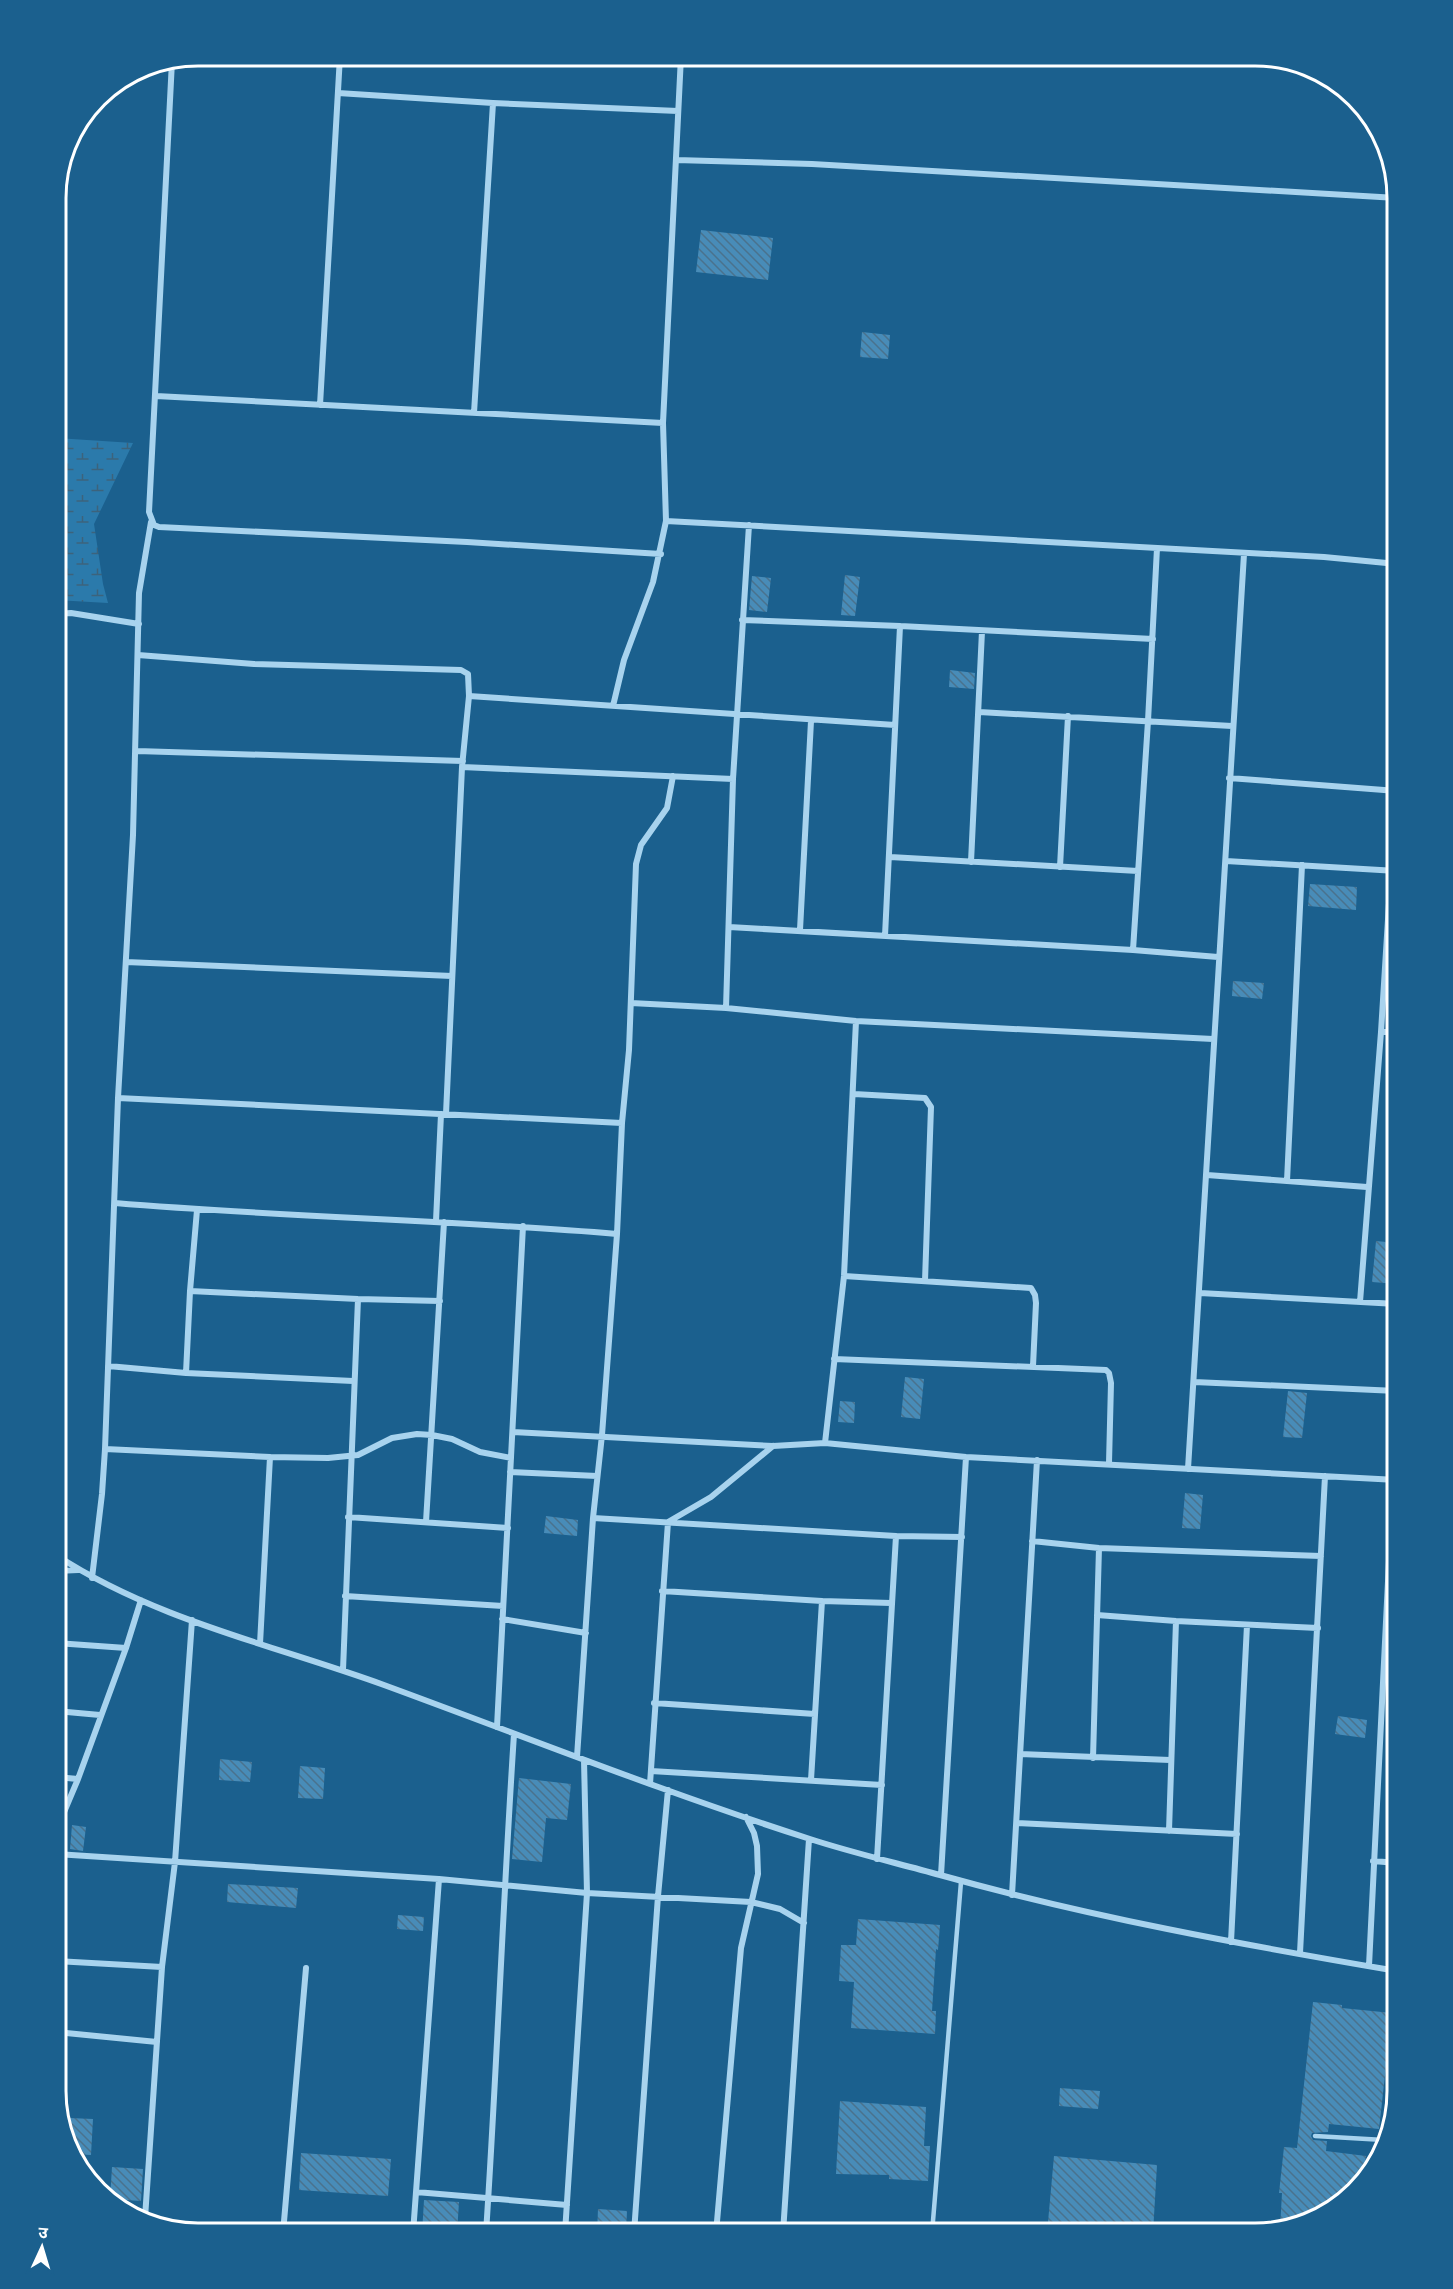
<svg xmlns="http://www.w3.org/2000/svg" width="1453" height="2289" viewBox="0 0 1453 2289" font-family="'DM Sans','Noto Sans Devanagari',sans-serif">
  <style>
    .wetland { fill: url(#wetland-marsh) }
    .building { fill: url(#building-back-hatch) }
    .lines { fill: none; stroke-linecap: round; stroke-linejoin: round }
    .service { stroke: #a8d3ee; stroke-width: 4.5 }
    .minor { stroke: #a8d3ee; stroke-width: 6 }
    .rim { fill: none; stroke: #fff; stroke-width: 3 }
  </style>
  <defs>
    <pattern id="wetland-marsh" width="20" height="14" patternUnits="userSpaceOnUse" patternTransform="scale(1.5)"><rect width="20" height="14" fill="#2b7aab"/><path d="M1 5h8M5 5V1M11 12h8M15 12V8" fill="none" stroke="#3c637c"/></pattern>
    <pattern id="building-back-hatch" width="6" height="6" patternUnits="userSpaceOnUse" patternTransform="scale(1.5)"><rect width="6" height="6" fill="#488cb8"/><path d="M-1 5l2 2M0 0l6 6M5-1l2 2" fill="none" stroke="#4a728d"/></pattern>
  </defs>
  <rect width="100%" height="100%" fill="#1b608e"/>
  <path class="wetland" d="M56,438L133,443L94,524L103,584L108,603L56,600Z"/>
  <path class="building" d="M701,230L773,238L768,280L696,272Z
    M862,332L890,335L888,359L860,357Z
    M845,575L860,577L855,616L841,615Z
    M752,576L771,578L767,612L749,610Z
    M950,670L975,673L974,689L949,687Z
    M1310,884L1357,887L1356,910L1308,906Z
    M1233,981L1264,983L1262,999L1232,996Z
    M1376,1241L1397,1243V1284L1372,1282Z
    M905,1377L924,1379L920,1419L901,1417Z
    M1288,1391L1307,1393L1302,1438L1283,1437Z
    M840,1401L855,1402L854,1423L838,1422Z
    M1185,1493L1203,1495L1200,1529L1182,1528Z
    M546,1516L578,1520L577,1536L544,1533Z
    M1338,1716L1367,1720L1365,1738L1335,1734Z
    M220,1759L252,1762L250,1782L219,1780Z
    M300,1766L325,1768L323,1799L298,1798Z
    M519,1778L571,1784L567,1820L546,1818L542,1862L512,1859Z
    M72,1825L86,1827L83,1851L70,1849Z
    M228,1884L298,1888L296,1908L227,1902Z
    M398,1915L424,1917L423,1931L397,1929Z
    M858,1919L940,1925L938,1950L936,1949L932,2011H936L935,2034L851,2028L854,1982L839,1981L841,1945H856Z
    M1313,2002L1342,2005V2008L1392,2013L1379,2129L1329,2124L1328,2132L1312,2133L1311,2136L1313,2140L1327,2141L1326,2151L1366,2156L1363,2176L1318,2219L1280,2228L1282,2193H1279L1284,2147L1297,2148Z
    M1060,2088L1100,2091L1098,2109L1059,2106Z
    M840,2101L926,2107L924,2146H930L928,2181L889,2179V2175L836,2174Z
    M70,2118L93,2119L91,2155L70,2154L63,2122H70Z
    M301,2153L391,2159L388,2196L299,2190Z
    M1054,2156L1157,2165L1153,2233H1047Z
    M112,2167L143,2169L141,2201L110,2199Z
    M424,2200L459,2202L457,2233H422Z
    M598,2209L627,2211L626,2233H597Z"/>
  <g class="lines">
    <path class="service" d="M1315,2136L1384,2140
      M932,2233L961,1882"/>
    <path class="minor" d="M172,61L149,512L154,525L159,527L467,542L661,554
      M338,93L493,103L678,111
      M676,160L812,164L1397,198
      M156,396L663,423
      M320,405L340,56
      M474,413L493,103
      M666,521L1324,557L1397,564
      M56,614L71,613L139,624
      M742,620L900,626L1153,639
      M138,655L254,664L461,670L468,674L469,696L462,767L446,1114
      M469,696L895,725
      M613,706L624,660L653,582L666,521L663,423L681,56
      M979,712L1232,726
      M137,751L463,761
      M462,767L733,779
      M1229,778L1397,791
      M890,857L1138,871
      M1226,861L1397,871
      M971,862L982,631
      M1060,867L1068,716
      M729,927L1133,950L1218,957
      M800,930L811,721
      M885,936L900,626
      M1387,948L1397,949
      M1133,950L1148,721L1157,548
      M126,962L452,976
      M631,1003L726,1008L856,1021L1213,1039
      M726,1008L733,779L749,525
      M1381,1032H1397
      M854,1094L925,1098L931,1107L925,1281
      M118,1098L622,1123
      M1207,1175L1367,1187
      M1287,1181L1302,865
      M115,1203C282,1217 450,1220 617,1234
      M436,1221L441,1114
      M844,1276L1031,1288L1035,1295L1036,1303L1033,1366
      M190,1291L358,1299L440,1301
      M1200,1293L1397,1304
      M1360,1302L1381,1032L1391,871
      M834,1359L1106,1370L1109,1373L1111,1383L1109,1463
      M108,1366L186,1373L353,1381
      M186,1373L190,1291L197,1210
      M1194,1382L1397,1391
      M513,1432L773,1446L825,1443L966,1457L1397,1480
      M825,1443L844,1276L856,1021
      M105,1449L270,1457L328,1458L358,1455L392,1438L417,1434L432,1435L452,1439L480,1452L511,1458
      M1188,1469L1244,554
      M510,1472L597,1476
      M348,1517L508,1528
      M593,1518L896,1536L962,1537
      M426,1522L444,1222
      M1032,1541L1099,1548L1321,1556
      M56,1555C155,1620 274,1645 384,1685C526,1737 666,1793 810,1839C853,1853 897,1863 940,1875C1090,1917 1244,1945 1397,1971
      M56,1571L78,1570
      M92,1578L102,1494L105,1449L118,1098L133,835L139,593L151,522
      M662,1591L822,1601L891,1603
      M345,1596L503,1606
      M1097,1615L1176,1621L1318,1628
      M502,1619L586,1633
      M1387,1629L1397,1630
      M56,1643L126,1648
      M260,1644L270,1457
      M343,1670L358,1299
      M654,1703L815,1714
      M56,1711L100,1715
      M497,1727L523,1226
      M1020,1754L1170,1760
      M577,1757L593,1518L602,1435L617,1234L622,1123L629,1050L636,864L641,845L667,808L673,776
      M1093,1758L1099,1548
      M651,1771L882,1785
      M56,1777L78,1779
      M811,1780L822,1601
      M650,1784L668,1522L711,1497L773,1446
      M1017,1823L1237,1834
      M56,1831L78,1779L126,1648L141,1600
      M1169,1831L1176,1621
      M56,1854L439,1879L587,1893L751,1902L780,1909L804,1923
      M877,1859L896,1536
      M1373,1861L1397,1863
      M941,1875L966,1457
      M1012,1895L1037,1460
      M1231,1942L1247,1625
      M1300,1953L1325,1476
      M56,1961L162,1967
      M1369,1966L1393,1480
      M56,2032L157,2042
      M416,2192L567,2205
      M145,2218L162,1967L175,1862L192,1620
      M283,2233L306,1968
      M413,2233L439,1879
      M486,2233C497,2067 503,1901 514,1734
      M565,2233L587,1893L584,1760
      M634,2233L658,1896L668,1790
      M716,2233L741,1948L758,1874L757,1846L754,1833L746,1817
      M783,2233L809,1839"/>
  </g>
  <path d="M0 0H1453V2289H0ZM198 66H1255A132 132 0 0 1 1387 198V2091A132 132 0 0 1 1255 2223H198A132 132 0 0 1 66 2091V198A132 132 0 0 1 198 66Z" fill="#1b608e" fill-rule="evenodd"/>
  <path class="rim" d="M198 66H1255A132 132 0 0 1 1387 198V2091A132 132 0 0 1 1255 2223H198A132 132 0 0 1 66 2091V198A132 132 0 0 1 198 66Z"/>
  <g transform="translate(42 2247) rotate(4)" stroke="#1b608e" stroke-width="4.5" paint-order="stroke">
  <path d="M0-4.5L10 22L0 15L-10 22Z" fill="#ffffff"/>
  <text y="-9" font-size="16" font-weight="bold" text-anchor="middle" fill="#ffffff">उ</text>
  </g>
</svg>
